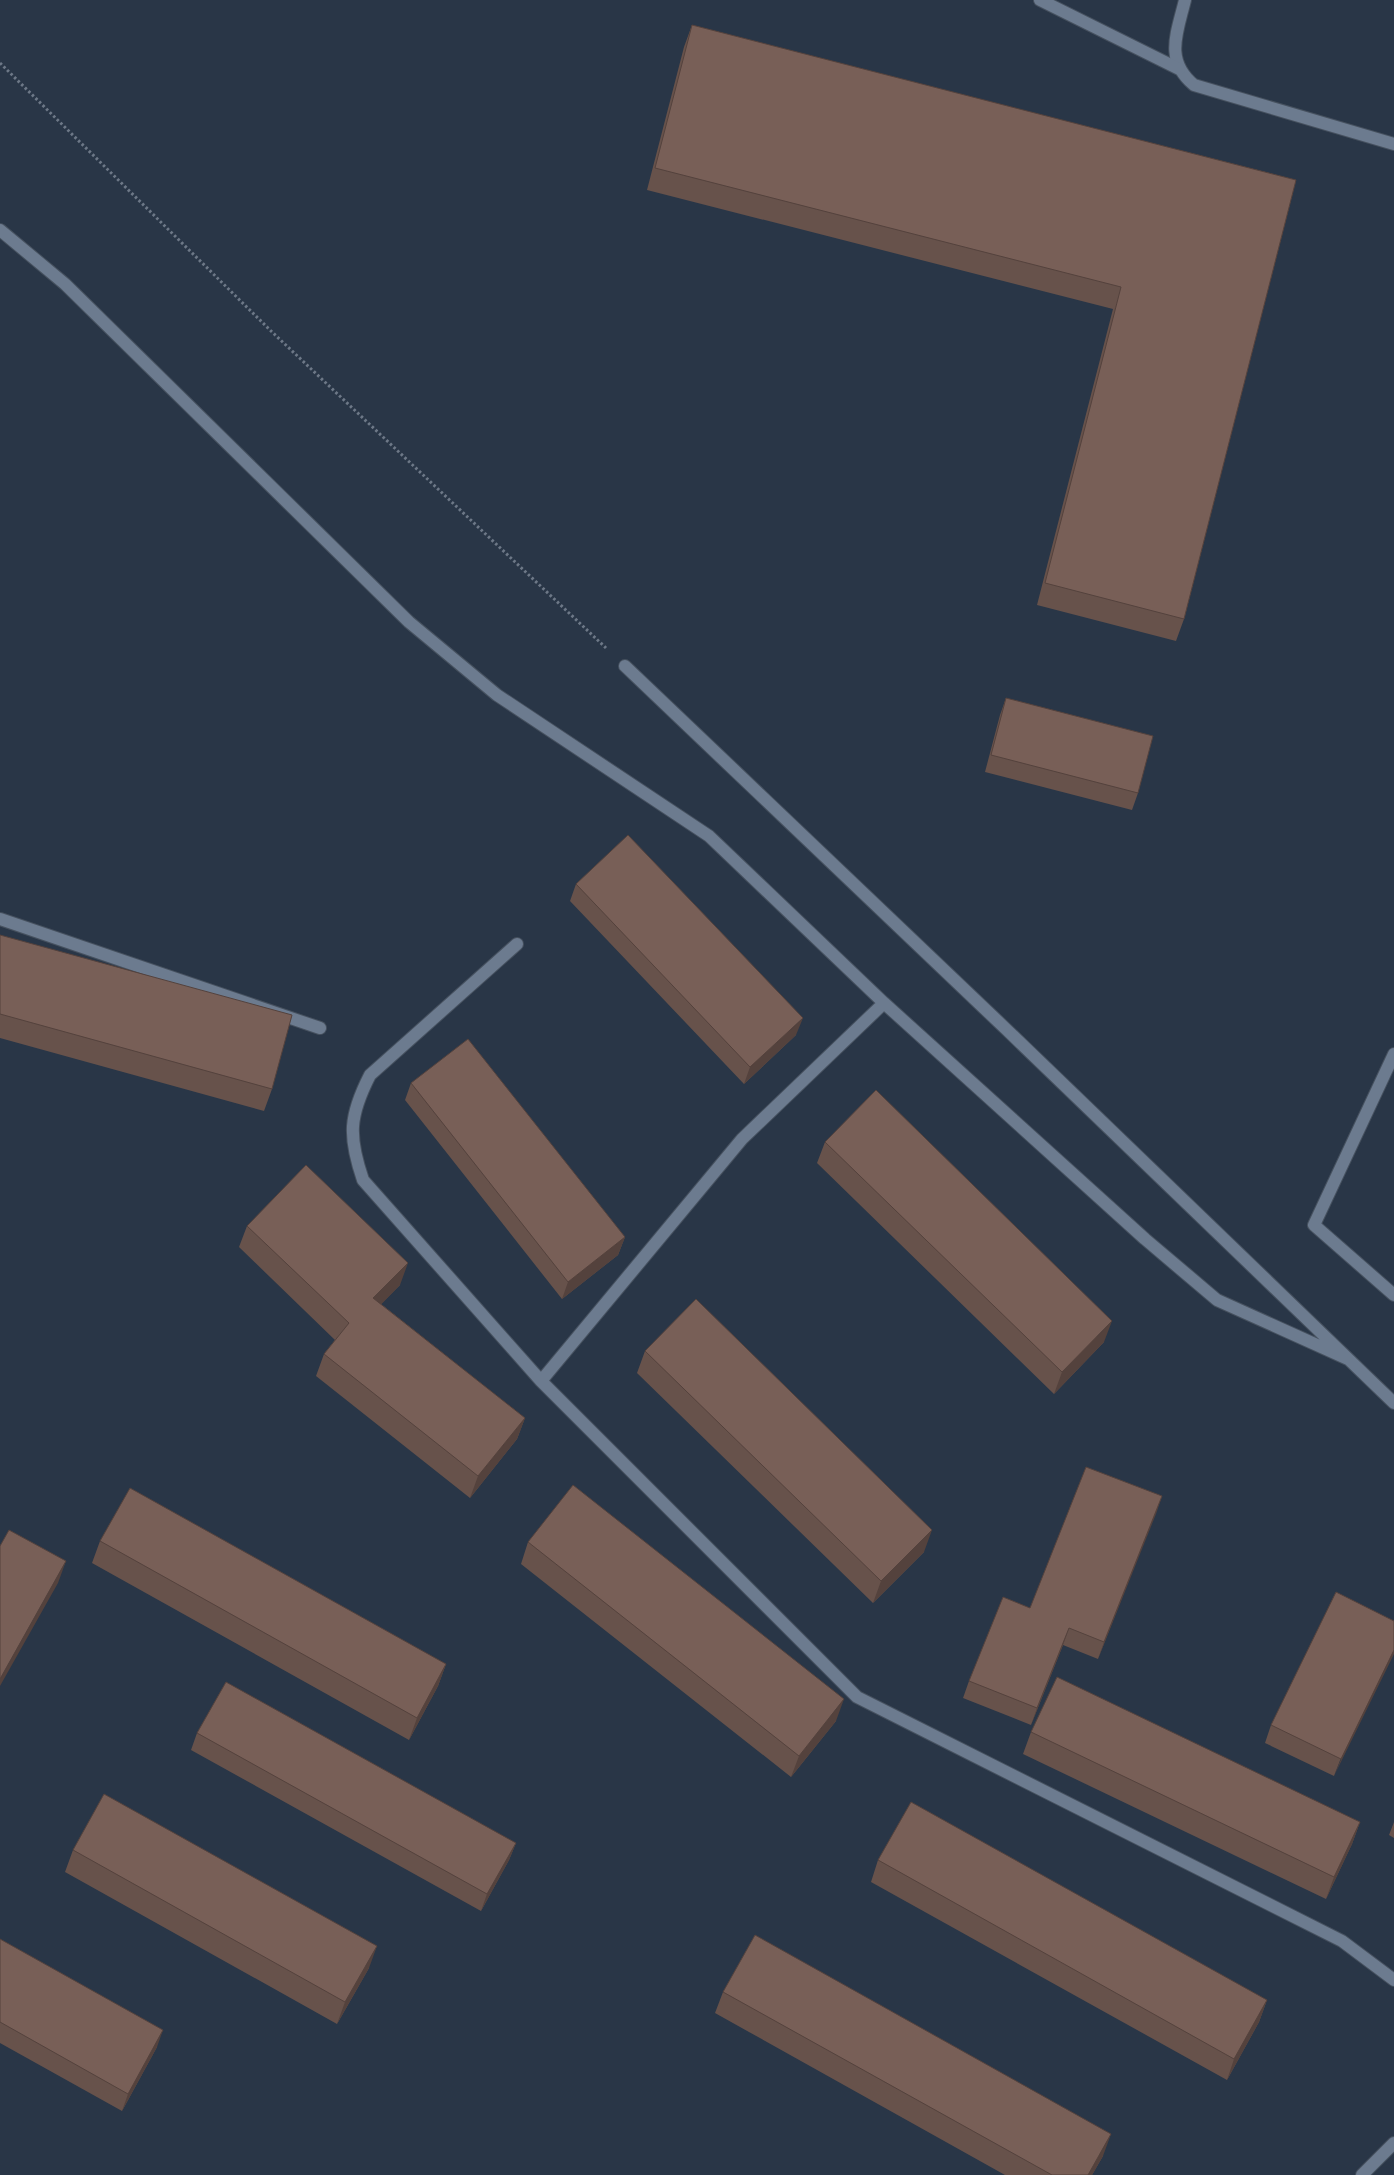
<svg xmlns="http://www.w3.org/2000/svg" width="1394" height="2175" viewBox="0 0 1394 2175" font-family="Quicksand,sans-serif">
  <style>
    .lines { fill: none; stroke-linecap: round; stroke-linejoin: round }
    .lane-casing { stroke: #46515f; stroke-width: 14 }
    .street-casing { stroke: #46515f; stroke-width: 14 }
    .path { stroke: #6d7887; stroke-width: 3; stroke-dasharray: 2.5 2.5; stroke-linecap: butt }
    .lane { stroke: #6c7b8f; stroke-width: 12 }
    .street { stroke: #6c7b8f; stroke-width: 12 }
    .wall { fill: #67524b }
    .shaded-wall { fill: #54423d }
    .building { fill: #785f57; stroke: #54423d }
  </style>
  <rect width="100%" height="100%" fill="#293647"/>
  <g class="lines">
    <g class="lane-casing">
      <path id="lane" d="M1185,0C1177,33 1164,60 1194,85L1394,144
        M1394,1054L1314,1225L1394,1295"/>
    </g>
    <g class="street-casing">
      <path id="street" d="M1040,0L1179,69
        M0,230L65,284L409,622L497,695L709,836L884,1003L1145,1239L1217,1300L1348,1359
        M625,666L1007,1030L1394,1403
        M0,919L320,1028
        M517,944L370,1075C349,1116 348,1136 363,1180L541,1381L857,1697L1342,1941L1394,1980
        M541,1381L742,1139L884,1003
        M1362,2175L1394,2143"/>
    </g>
    <path class="path" d="M0,63L271,331L606,648"/>
    <use href="#lane" class="lane"/>
    <use href="#street" class="street"/>
  </g>
  <path class="wall" d="M692,25L1296,180L1184,619L1176,641L1037,605L1113,309L647,190L684,47Z
    M1006,698L1138,793L1132,810L985,772L1000,715Z
    M576,884L796,1035L744,1084L570,901Z
    M0,935L272,1089L264,1111L0,1038Z
    M411,1083L625,1237L618,1255L562,1299L405,1100Z
    M825,1142L1104,1342L1054,1394L817,1163Z
    M247,1226L400,1285L381,1304L525,1418L517,1439L470,1498L316,1376L324,1354L335,1340L239,1247Z
    M645,1351L924,1552L873,1603L637,1373Z
    M1162,1496L1098,1659L1063,1645L1031,1725L963,1698L969,1681L1030,1608Z
    M100,1541L446,1664L438,1686L409,1740L92,1563Z
    M528,1542L836,1721L791,1777L521,1564Z
    M1394,1621L1334,1776L1265,1743L1271,1725Z
    M1031,1732L1360,1822L1352,1844L1326,1899L1023,1754Z
    M197,1733L516,1843L509,1860L481,1911L191,1750Z
    M1394,1822V1838L1389,1835Z
    M73,1850L369,1968L337,2024L65,1872Z
    M878,1860L1267,2000L1259,2022L1227,2080L871,1882Z
    M0,1939L157,2047L122,2111L0,2043Z
    M723,1992L1103,2156L1092,2175H1005L715,2013Z"/>
  <path class="shaded-wall" d="M803,1018L796,1035L744,1084L750,1067Z
    M625,1237L618,1255L562,1299L568,1282Z
    M408,1263L400,1285L366,1320L373,1298Z
    M1112,1321L1104,1342L1054,1394L1062,1372Z
    M525,1418L517,1439L470,1498L478,1476Z
    M1162,1496L1156,1514L1098,1659L1104,1642Z
    M932,1530L924,1552L873,1603L881,1581Z
    M66,1561L58,1583L0,1686V1679Z
    M1069,1628L1063,1645L1031,1725L1037,1708Z
    M1394,1650V1654L1334,1776L1341,1759Z
    M446,1664L438,1686L409,1740L417,1718Z
    M844,1699L836,1721L791,1777L799,1756Z
    M1360,1822L1352,1844L1326,1899L1334,1877Z
    M516,1843L509,1860L481,1911L487,1894Z
    M377,1946L369,1968L337,2024L345,2002Z
    M1267,2000L1259,2022L1227,2080L1234,2059Z
    M163,2030L157,2047L122,2111L128,2094Z
    M1111,2134L1103,2156L1092,2175H1088Z"/>
  <path class="building" d="M692,25L1296,180L1184,619L1045,583L1121,287L655,168Z
    M1006,698L1153,736L1138,793L991,755Z
    M628,835L803,1018L750,1067L576,884Z
    M0,935L292,1015L272,1089L0,1014Z
    M468,1039L625,1237L568,1282L411,1083Z
    M876,1090L1112,1321L1062,1372L825,1142Z
    M306,1165L408,1263L373,1298L525,1418L478,1476L324,1354L349,1323L247,1226Z
    M696,1299L932,1530L881,1581L645,1351Z
    M1086,1467L1162,1496L1104,1642L1069,1628L1037,1708L969,1681L1003,1597L1030,1608Z
    M573,1485L844,1699L799,1756L528,1542Z
    M130,1488L446,1664L417,1718L100,1541Z
    M9,1530L66,1561L0,1679V1546Z
    M1336,1592L1394,1621V1650L1341,1759L1271,1725Z
    M1057,1677L1360,1822L1334,1877L1031,1732Z
    M226,1682L516,1843L487,1894L197,1733Z
    M104,1794L377,1946L345,2002L73,1850Z
    M911,1802L1267,2000L1234,2059L878,1860Z
    M755,1935L1111,2134L1088,2175H1052L723,1992Z
    M0,1939L163,2030L128,2094L0,2022Z"/>
</svg>
